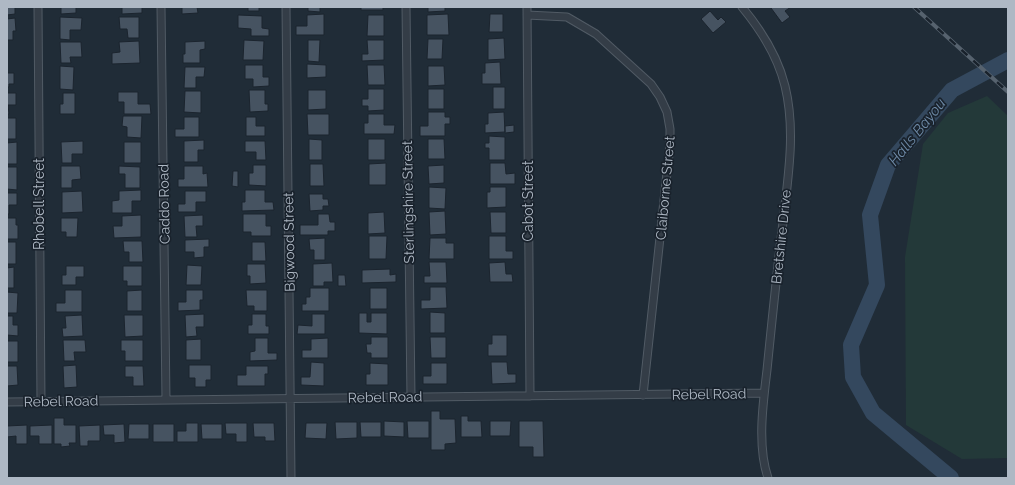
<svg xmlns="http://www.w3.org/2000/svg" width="1015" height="485" viewBox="0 0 1015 485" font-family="Raleway,sans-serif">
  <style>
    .green { fill: #233939 }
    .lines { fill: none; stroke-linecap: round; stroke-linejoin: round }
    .river { stroke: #34485e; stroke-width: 16 }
    .building { fill: #465361; stroke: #1b242e }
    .minor-casing { stroke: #515b65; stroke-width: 9 }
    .minor { stroke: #343d47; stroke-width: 7 }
    .rail-casing { stroke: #56626e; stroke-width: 4 }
    .rail { stroke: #19222c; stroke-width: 2.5; stroke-dasharray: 8; stroke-linecap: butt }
    .labels { text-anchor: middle; stroke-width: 3.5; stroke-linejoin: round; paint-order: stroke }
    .street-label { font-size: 14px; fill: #aeb8c4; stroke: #19222c }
    .water-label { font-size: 15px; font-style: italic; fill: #6f8ba8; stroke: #19222c }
  </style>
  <rect width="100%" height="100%" fill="#202c37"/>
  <path class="green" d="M987,96L1008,116V458L962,459L906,425L905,257L923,144L948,113Z"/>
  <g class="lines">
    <path class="river" d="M951,478L873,413L853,377L851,345L877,285L870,215L888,165L952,90L1008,60"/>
  </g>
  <path class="building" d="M7,7H15V14L7,15Z
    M61,7H76V13L61,14Z
    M122,7H142V13L122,14Z
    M182,7H197L198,13L182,14Z
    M248,7H259V11H248Z
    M308,7H320V12L308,11Z
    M361,7H383V10H361Z
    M428,7H445V11L428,12Z
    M773,7H791L785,11L790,17L782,23L771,8Z
    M710,11L718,20L721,17L726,22L713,33L701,19Z
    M324,14V35H296V26H307V15Z
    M448,14L449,35H427V15Z
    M490,14H503V32H489Z
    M238,15L262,16V28L269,29V36H251V29L238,28Z
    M368,15H384V36H367Z
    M60,17L82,18L81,30H70V40L60,39Z
    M119,17H139V38H128L127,29H120Z
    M15,18L16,31H13V40H7V19Z
    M504,38L505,59L488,60V39Z
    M428,39H443L442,59H427Z
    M244,40L264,41L263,60H243Z
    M308,40H320L319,62L308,61Z
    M367,40H384V60L362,61V54H368Z
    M139,41L140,63L112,64V53L120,52L119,42Z
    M205,41V49L200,50V63H183V54H185V42Z
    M60,42H81L82,57H70L71,63H61Z
    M500,62L501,84H482V73H485V63Z
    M307,64L326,65V77L307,78Z
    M245,65H263V77H269V86L253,87V79H245Z
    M367,65H384L385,85H368Z
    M60,66L74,67L73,90L60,89Z
    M428,66H444L445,85L428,86Z
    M185,67H205L204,77H196V88H184Z
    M7,70V73H14V84H9V87H7Z
    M493,87H505V109H493Z
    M368,89H384V110L368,111V106H362V99H368Z
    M428,89H444V109H428Z
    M249,90H265V104H268V111L250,112Z
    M308,90H326V109L308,110Z
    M185,91H201V113L184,112Z
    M118,92H138V104H150L151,114H124V102H118Z
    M7,93H16V105H8L9,114H7Z
    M63,93H75V114H60V104H63Z
    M428,112H445V117H450V124H445V136H420V126H428Z
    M504,112L505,132L485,133V124H488V113Z
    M307,114H329V135H308Z
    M368,114H384V125H395L394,134H364V123H368Z
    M123,116H142L141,138L127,137V127L122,126Z
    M184,117H199V137H175V129H184Z
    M246,117H256V126H265V136H246Z
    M7,118H16V139H7Z
    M514,125V132L505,133V126Z
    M489,136L505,137V160H489V148H485V143H489Z
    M309,139L322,140V160H309Z
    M368,139H385V160H368Z
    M428,139H444L445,159H428Z
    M204,140V150H198V162H184V141Z
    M83,141V154H72V163H62L61,142Z
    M245,141H265L266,160H256V152H245Z
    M17,142V164H7V143Z
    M124,142H141V163H124Z
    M386,163V185H369V164Z
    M490,163H505L506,174L515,173V184H490Z
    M310,164H323L324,186H310Z
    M253,165H266V186L249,185V173H253Z
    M444,165V183L429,184L428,166Z
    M61,166H80L81,179L72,180V188H61Z
    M119,166L140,167V188H125V174H119Z
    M184,166H203V174L207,173L208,187H178V179H184Z
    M7,167H17V190L7,189Z
    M233,171H238V187L232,186Z
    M429,187L446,188L445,209L429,208Z
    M490,187H506V207L487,208V192H490Z
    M141,190V201H132V213H112V201L119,200V191Z
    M245,190H265V202H273L274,210L242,211V202H245Z
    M82,191L83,212L62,213V192Z
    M185,191H206V202H196V212H178V204H185Z
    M7,193H17V205H9V214H7Z
    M309,194H323V199H328L329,206H323V210L310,211Z
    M445,211L446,234L430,235L429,212Z
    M384,212L385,233L368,234V213Z
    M490,212H506V233H491Z
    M243,214H266V226H271V236H251V232H243Z
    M318,214H329L330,222H335V231H328V235H300V225H318Z
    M141,215V237L114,238L113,226H122V216Z
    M203,215V226H196L197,237H185L184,216Z
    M7,218H16V225H18V239H7Z
    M61,218H78L77,237H66V232H61Z
    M369,236H387L386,259H369Z
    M489,236H506V251H513V259H489Z
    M325,238V260H314V250H310L309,239Z
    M430,238H446V243H454V259H429Z
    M209,239V247H204V257L194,258V252H185V240Z
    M123,241H142L143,262H129V252H124Z
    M7,242H16V264H7Z
    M252,242H265L266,261H252Z
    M429,262H446L447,283H424V276H430Z
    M505,262L506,274H512L513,282H490L489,263Z
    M332,263L333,282H324V286H313V264Z
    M247,264H265L266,283L250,284V276H247Z
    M187,265L202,266L201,285H186Z
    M66,266H84V277H76V285H62V275H66Z
    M123,266H142V286H127V281H123Z
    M14,267V288H7V268Z
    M390,269V275L396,274V282L362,283V270Z
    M338,275H345L346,286H338Z
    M430,287H446L447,308L421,309V300H430Z
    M310,288H329V311H302V304H306V297H310Z
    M370,288H387V309H370Z
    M65,290H82V312H56V303H65Z
    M142,290V311H127V291Z
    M186,290H203V300H200V310L178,311V302H186Z
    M246,290H267V311H254V306H247Z
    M7,292L18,293L17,313H7Z
    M430,312L445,313V333H430Z
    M359,313H367V322H371V313H387V334L359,333Z
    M204,314V327H196L197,336L186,337L185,315Z
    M252,314H266V326H269V334H248V325H252Z
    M312,314H325V334H297L298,325L312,326Z
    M82,315L83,336L63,337L62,328H66L65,316Z
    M124,315H143V336L125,337Z
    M7,316H13V325H18V336L7,335Z
    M492,335H507V356H488V344H492Z
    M371,337H388V358H371V353H367L366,344H371Z
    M430,337H446V358H431Z
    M255,338H268V353H277V360L250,361V352L255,351Z
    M328,338V358H302V350H311V339Z
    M201,339V360H186V340Z
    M63,340H85L86,352H74L75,361H64Z
    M121,340H143V361H125V351H121Z
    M7,341H18V362H7Z
    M311,362L324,363V386L301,385V377H310Z
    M491,362H507L508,374H516V383L492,384Z
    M370,363L388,364V385H366V374H370Z
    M431,363H447V384H423V376H431Z
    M76,365L77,387L64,388L63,366Z
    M189,365H211V380H206V387H195V378H189Z
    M7,366H17L18,385L7,386Z
    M125,366H143L144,386H133V377H125Z
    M246,366H268V374H265V386H237V375H246Z
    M431,411H440V419H455L456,443L445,444V450H431Z
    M461,416H468V421H481L482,437H461Z
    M54,418H64V425H76V443H69L70,446L61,447V444H54Z
    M384,421L404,422V437L384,436Z
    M407,421H429V438H408Z
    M490,421H511L510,436H490Z
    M519,421H543L544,457H533V447H519Z
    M335,422H357V438L336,439Z
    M360,422H381V437H361Z
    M186,423H198V442H177V431H186Z
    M225,423H247V442H236V434H226Z
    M253,423H274L275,441H265V437H254Z
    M306,423H327L326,439L305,438Z
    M124,424L125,442L114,443V435H104L103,425Z
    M129,424H149V439H128Z
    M153,424H174V442H153Z
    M201,424H222V439H202Z
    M27,425V444H16V436L7,437V426Z
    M52,425V444H39V436H30V426Z
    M100,425V441H88V446H80L79,426Z"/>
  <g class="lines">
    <g class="minor-casing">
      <path id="minor" d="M38,7L41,402
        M161,7L166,400
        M286,7L291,478
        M406,7L411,397
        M527,7L530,396
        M742,7C761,30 778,57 785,86C796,131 788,177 783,222C777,271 772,320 767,370C763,403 757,446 768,478
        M527,15L567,17L596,34L651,84L660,97L667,112L670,129V145L643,395
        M7,402L764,393"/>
    </g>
    <use href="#minor" class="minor"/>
    <g class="rail-casing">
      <path id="rail" d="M914,7L1008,92"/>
    </g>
    <use href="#rail" class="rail"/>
  </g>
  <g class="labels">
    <g class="street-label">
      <text transform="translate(665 188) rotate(-85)" y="5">Claiborne Street</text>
      <text transform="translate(528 201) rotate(-90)" y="5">Cabot Street</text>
      <text transform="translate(408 202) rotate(-91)" y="5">Sterlingshire Street</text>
      <text transform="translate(39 204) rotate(-90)" y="5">Rhobell Street</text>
      <text transform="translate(164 204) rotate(-91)" y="5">Caddo Road</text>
      <text transform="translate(781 237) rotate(-84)" y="5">Bretshire Drive</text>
      <text transform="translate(289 242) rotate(-91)" y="5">Bigwood Street</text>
      <text transform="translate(709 394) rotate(-1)" y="5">Rebel Road</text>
      <text transform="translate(385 397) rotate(-1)" y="5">Rebel Road</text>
      <text transform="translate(61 401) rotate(-1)" y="5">Rebel Road</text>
    </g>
    <g class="water-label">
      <text transform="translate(917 132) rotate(-51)" y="5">Halls Bayou</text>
    </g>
  </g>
  <rect width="1015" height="485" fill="none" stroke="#aeb8c4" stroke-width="16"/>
</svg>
